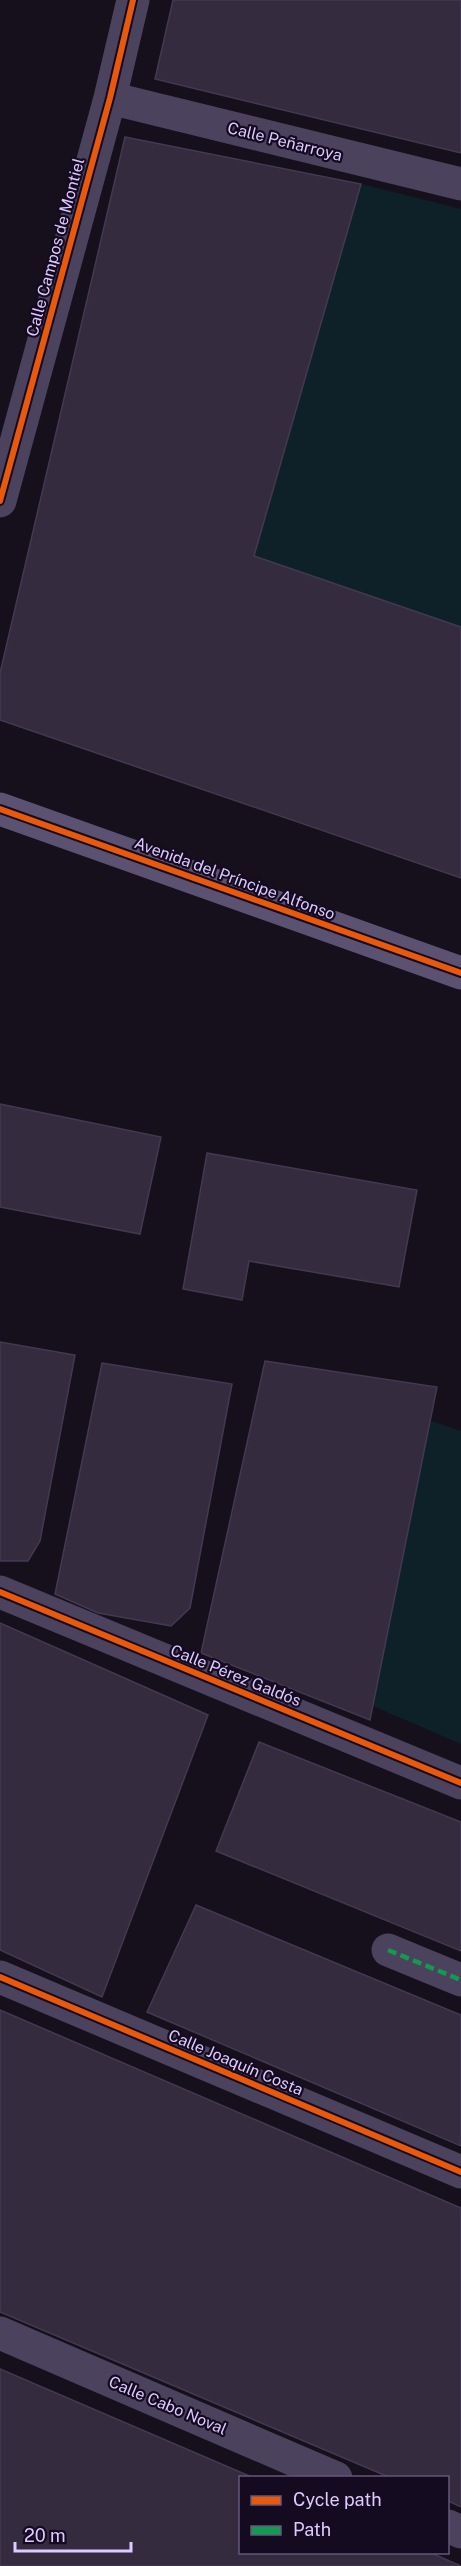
<svg xmlns="http://www.w3.org/2000/svg" width="461" height="2566" viewBox="0 0 461 2566" font-family="'Public Sans',sans-serif">
  <style>
    .green { fill: #0e2129 }
    .building { fill: #342c3e; stroke: #433951; stroke-width: 1.5 }
    .lines { fill: none; stroke-linecap: round; stroke-linejoin: round }
    .street { stroke: #4b435d; stroke-width: 33 }
    .secondary { stroke: #5b5170; stroke-width: 33 }
    .quiet { stroke: #139951; stroke-width: 4.5; stroke-dasharray: 9 4.5; stroke-linecap: butt }
    .cycleway-casing { stroke: #140b21; stroke-width: 10 }
    .cycleway { stroke: #e8590c; stroke-width: 6 }
    .labels { text-anchor: middle; stroke-width: 4.5; stroke-linejoin: round; paint-order: stroke }
    .street-label { font-size: 16px; fill: #decaff; stroke: #140b21 }
  </style>
  <rect width="100%" height="100%" fill="#15101c"/>
  <path class="green" d="M361,184L461,209V627L254,556Z
    M431,1421L461,1431V1744L373,1706Z"/>
  <path class="building" d="M173,0H461V153L155,79Z
    M125,137L361,184L254,556L461,627V878L0,720V673Z
    M0,1104L161,1137L140,1234L0,1207Z
    M207,1153L417,1190L399,1287L249,1261L242,1300L183,1289Z
    M0,1342L75,1355L40,1541L28,1561H0Z
    M265,1361L437,1387L370,1720L201,1653Z
    M102,1363L232,1384L190,1608L171,1626L98,1613L55,1594Z
    M0,1623L208,1715L102,1997L0,1950Z
    M259,1742L461,1822V1951L216,1851Z
    M196,1905L461,2015V2146L147,2012Z
    M0,2010L461,2208V2507L448,2501V2478H391L0,2312Z
    M0,2369L254,2478H240V2552H429L461,2566H0Z"/>
  <g class="lines">
    <path class="street" d="M110,98L461,184
      M0,501L110,98L133,0
      M0,1592L461,1783
      M388,1950L461,1980
      M0,1977L461,2172
      M0,2333L336,2478
      M448,2526L461,2532"/>
    <path class="secondary" d="M0,809L461,973"/>
    <path class="quiet" d="M388,1950L461,1980"/>
    <g class="cycleway-casing">
      <path id="cycleway" d="M0,501L110,98L133,0
        M0,809L461,973
        M0,1592L461,1783
        M0,1977L461,2172"/>
    </g>
    <use href="#cycleway" class="cycleway"/>
  </g>
  <g class="labels">
    <g class="street-label">
      <text transform="translate(285 141) rotate(14)" y="6">Calle Peñarroya</text>
      <text transform="translate(55 247) rotate(-75)" y="6">Calle Campos de Montiel</text>
      <text transform="translate(235 878) rotate(20)" y="6">Avenida del Príncipe Alfonso</text>
      <text transform="translate(236 1675) rotate(22)" y="6">Calle Pérez Galdós</text>
      <text transform="translate(236 2062) rotate(23)" y="6">Calle Joaquín Costa</text>
      <text transform="translate(168 2405) rotate(23)" y="6">Calle Cabo Noval</text>
    </g>
  </g>
  <rect x="239" y="2476" width="210" height="78" fill="#140b21" stroke="#65577a" stroke-width="1.5"/>
  <rect x="251" y="2496" width="30" height="9" fill="#e8590c" stroke="#65577a" stroke-width="1.5"/>
  <text x="293" y="2506" font-size="18" fill="#decaff">Cycle path</text>
  <rect x="251" y="2526" width="30" height="9" fill="#139951" stroke="#65577a" stroke-width="1.5"/>
  <text x="293" y="2536" font-size="18" fill="#decaff">Path</text>
  <path d="M15 2542v9h116v-9" fill="none" stroke="#decaff" stroke-width="3"/>
  <text x="24" y="2542" font-size="18" fill="#decaff" stroke="#140b21" stroke-width="4.5" paint-order="stroke">20 m</text>
</svg>
